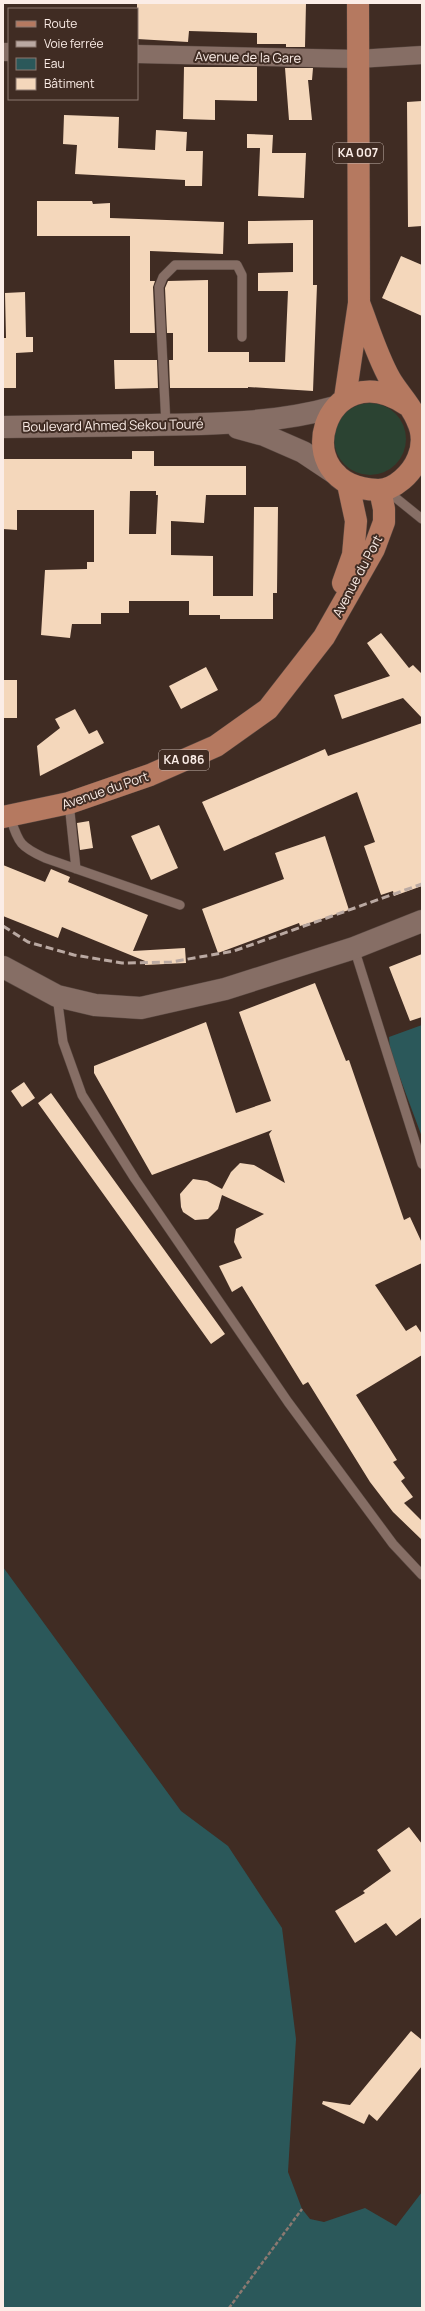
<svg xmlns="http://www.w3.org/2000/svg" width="425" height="2311" viewBox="0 0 425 2311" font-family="Manrope,sans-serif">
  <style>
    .green { fill: #2b4332 }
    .water { fill: #2b585a }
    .building { fill: #f4d7bb; fill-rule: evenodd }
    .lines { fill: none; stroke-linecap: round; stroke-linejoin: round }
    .service-casing { stroke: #594841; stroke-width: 10 }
    .minor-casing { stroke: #594841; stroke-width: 19 }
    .tertiary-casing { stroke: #594841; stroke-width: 23 }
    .primary-casing { stroke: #594841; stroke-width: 23 }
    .path { stroke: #8b7971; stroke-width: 2.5; stroke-dasharray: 4 2; stroke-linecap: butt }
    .service { stroke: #866e65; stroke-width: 9 }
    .minor { stroke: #866e65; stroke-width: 18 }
    .tertiary { stroke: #866e65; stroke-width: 22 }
    .primary { stroke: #b57960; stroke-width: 22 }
    .rail { stroke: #baa9a2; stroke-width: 3; stroke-dasharray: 8 4; stroke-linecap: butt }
    .labels { text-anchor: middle; stroke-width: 4; stroke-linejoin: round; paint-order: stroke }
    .shield { fill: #402c23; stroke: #c3b3ac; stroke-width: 1 }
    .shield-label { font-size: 12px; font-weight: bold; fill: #fbede7 }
    .street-label { font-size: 13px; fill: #fbede7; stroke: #402c23 }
  </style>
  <rect width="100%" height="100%" fill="#402c23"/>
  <path class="green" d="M334 439a36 36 0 1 1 72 0a36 36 0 1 1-72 0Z"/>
  <path class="water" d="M422,1025V1137L390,1051L389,1037Z
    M3,1567L181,1811L228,1846L282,1928L296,2039L288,2172L302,2209L310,2219L324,2222L365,2208L396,2226L422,2192V2308H3Z"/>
  <path class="building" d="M137,3H306L305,47H286V44H257V33L189,31L188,42L137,39Z
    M184,67H257V101L215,100V120L183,119Z
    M285,68H313L312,80H308L312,120H289Z
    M422,101V226L408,227L407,102Z
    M64,115L119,117L118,148L155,150L156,130L187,132L186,151H203L202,186H185V180L75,174L77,145L63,144Z
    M247,134L273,135L272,153H306L304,198L258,196L260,148H247Z
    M37,201H92L93,204L110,203V218L224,222L223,254L150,251V281H155L153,287L155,333H130V236H37Z
    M313,220V285H317L313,391L248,387V388H170L169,360H173V333H167L165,288L168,281L208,280V352H249V362H285L288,291H258V273L293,272V243L248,244V221Z
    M401,256L422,265V316L382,298Z
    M25,292L26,337H33V352L16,353V388H3V338H6L5,293Z
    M114,360H157L158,388L115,389Z
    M132,451H154V466H246V495H206L204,523L171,521V555L213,556V596H253L254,507H278L277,593H273V619H220V615H189V601H129V613H101V624H72L70,638L41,635L45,570L87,569V562H94V510H17V530L3,529V459H132ZM130,491H156V495H158L156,534H129Z
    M381,633L409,668L413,665L422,674V718L403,698L342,719L334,695L390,676L367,643Z
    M206,667L218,690L181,709L169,686Z
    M3,680H17V718H3Z
    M75,709L89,734L97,730L104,743L40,776L37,746L60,728L55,719Z
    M422,723V886L394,896L393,891L381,895L364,846L375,842L357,792L224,851L202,802L325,749L328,756Z
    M89,821L93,848L80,850L77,823Z
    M159,825L178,868L151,880L131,836Z
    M325,836L349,910L300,926L299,923L218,953L202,909L284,879L275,853Z
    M3,865L45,882L51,869L70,877L68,882L148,915L133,951L185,948L186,963L145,965V961L62,927L58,938L3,916Z
    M422,954V1017L410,1021L389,967Z
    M315,983L346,1061L349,1060L404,1220L410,1217L422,1243V1263L375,1285L406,1331L416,1325L422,1334V1355L356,1395L397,1460L393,1462L405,1478L401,1481L413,1497L404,1503L422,1521V1540L393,1512L370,1482L308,1382L303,1385L242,1286L232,1292L219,1266L242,1258L234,1242L236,1229L264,1214L222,1195L218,1209L208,1219L195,1220L183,1212L181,1207L180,1194L193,1179L207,1181L222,1189L231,1172L240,1163L254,1165L285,1183L269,1134L272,1130L152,1175L94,1073V1066L206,1022L236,1113L271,1101L239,1012Z
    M24,1082L35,1098L22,1107L11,1091Z
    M51,1093L225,1334L211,1344L38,1103Z
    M409,1827L422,1844V1917L396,1936L386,1923L355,1943L335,1911L365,1893L363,1891L391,1871L377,1850Z
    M411,2031L422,2040V2066L377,2121L369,2114L364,2124L322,2104L323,2101L350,2105Z"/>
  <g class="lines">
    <g class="service-casing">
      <path id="service" d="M166,425L159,287L163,277L175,265H237L242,275V337
        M386,490L422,519
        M69,803L76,869
        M10,817C19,843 19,846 45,858L180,905
        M354,948L422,1164
        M57,996L63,1042L82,1095L135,1179L288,1402L393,1544L422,1575"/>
    </g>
    <g class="minor-casing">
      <path id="minor" d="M3,52H9
        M137,54L358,59L422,55"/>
    </g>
    <g class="tertiary-casing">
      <path id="tertiary" d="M3,427C52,426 102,426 151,425C214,424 274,424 335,407
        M238,428L264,435L303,452L336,474
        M3,967L57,996L95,1005L141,1008L225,989L354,948L422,921"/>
    </g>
    <g class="primary-casing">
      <path id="primary" d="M359,303C369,329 377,356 390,379C398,393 411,405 417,420C423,432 423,446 418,458C412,473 395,490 378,490C282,487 325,349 407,405
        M345,398L359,303L358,3
        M343,583L353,555L356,521L348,484
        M3,817L69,803L150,775L216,746L268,709L324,637L374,549L384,522V509L380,490"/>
    </g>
    <path class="path" d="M229,2308L302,2209"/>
    <use href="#service" class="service"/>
    <use href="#minor" class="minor"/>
    <use href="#tertiary" class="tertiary"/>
    <use href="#primary" class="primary"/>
    <path class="rail" d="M3,926L28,942L74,955L122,963L171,962L234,951L422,884"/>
  </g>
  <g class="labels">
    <g class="shield">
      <rect x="333" y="143" width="50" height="20" rx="3"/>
      <rect x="159" y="750" width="50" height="20" rx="3"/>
    </g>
    <g class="shield-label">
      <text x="358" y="157">KA 007</text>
      <text x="184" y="764">KA 086</text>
    </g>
    <g class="street-label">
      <text transform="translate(248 57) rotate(1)" y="5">Avenue de la Gare</text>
      <text transform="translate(113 425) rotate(-1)" y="5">Boulevard Ahmed Sekou Touré</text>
      <text transform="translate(357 576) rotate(-62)" y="5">Avenue du Port</text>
      <text transform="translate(105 790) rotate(-19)" y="5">Avenue du Port</text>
    </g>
  </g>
  <rect width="425" height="2311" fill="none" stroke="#fbede7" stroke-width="8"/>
  <rect x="8" y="8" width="130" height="92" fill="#402c23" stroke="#8b7971"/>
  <rect x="16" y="21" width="20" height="6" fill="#b57960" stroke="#8b7971"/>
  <text x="44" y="28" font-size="12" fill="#fbede7">Route</text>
  <rect x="16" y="41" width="20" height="6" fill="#baa9a2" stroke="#8b7971"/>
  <text x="44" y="48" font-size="12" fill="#fbede7">Voie ferrée</text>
  <rect x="16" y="58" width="20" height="12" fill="#2b585a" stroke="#8b7971"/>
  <text x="44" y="68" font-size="12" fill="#fbede7">Eau</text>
  <rect x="16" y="78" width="20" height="12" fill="#f4d7bb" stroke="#8b7971"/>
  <text x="44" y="88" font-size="12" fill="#fbede7">Bâtiment</text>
</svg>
